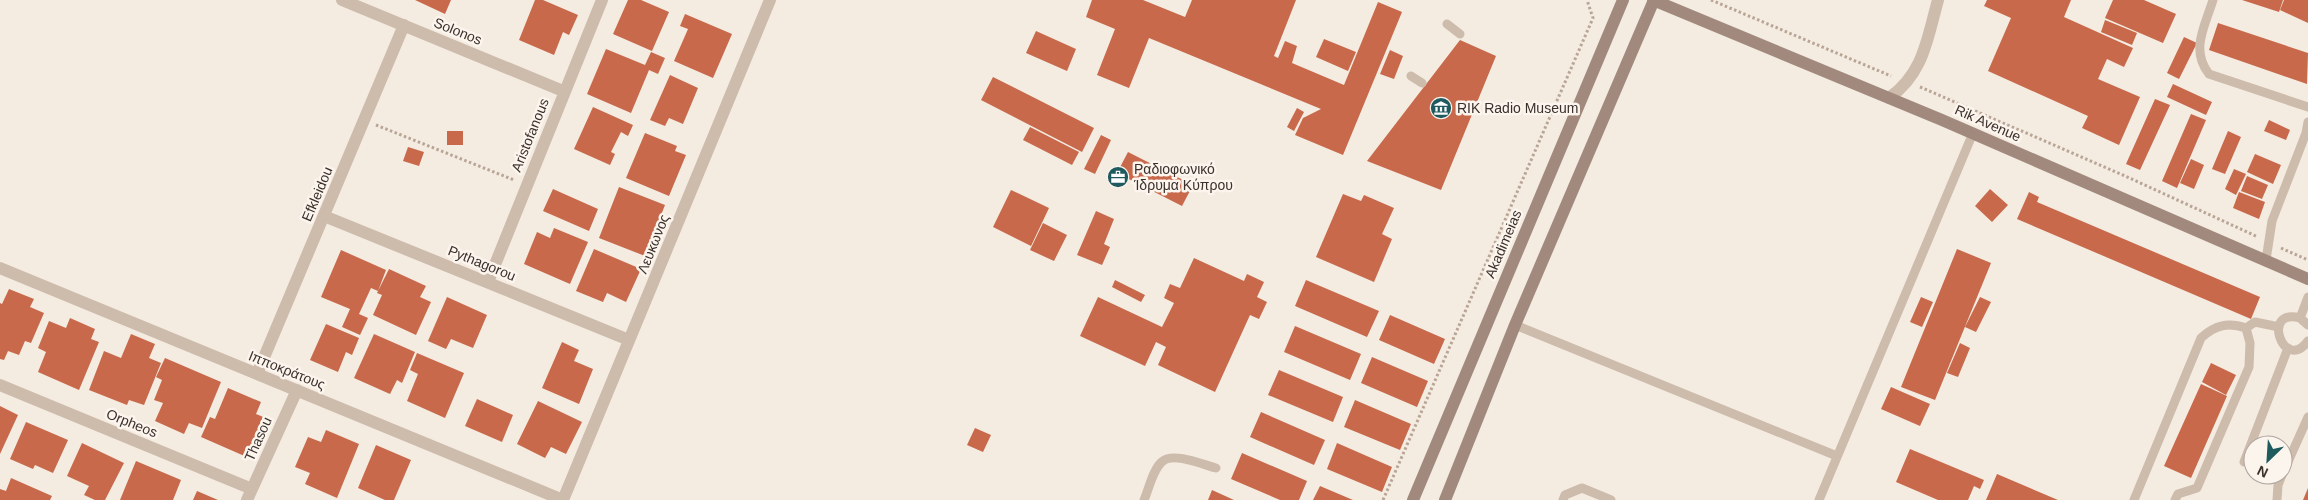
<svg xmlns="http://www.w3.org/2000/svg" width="2308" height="500" viewBox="0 0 2308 500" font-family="Arial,sans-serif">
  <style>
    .building { fill: #c8694b }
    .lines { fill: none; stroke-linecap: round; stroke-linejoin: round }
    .path { stroke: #b9a596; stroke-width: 3; stroke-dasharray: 2.5 2.5; stroke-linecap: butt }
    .service { stroke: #cdbbac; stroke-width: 9 }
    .minor { stroke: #cdbbac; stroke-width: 12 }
    .secondary { stroke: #a18a7d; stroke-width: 12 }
    .labels { text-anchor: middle; stroke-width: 5; stroke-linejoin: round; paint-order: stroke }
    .street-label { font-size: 14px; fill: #3b302b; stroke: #fbf5ee }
    .poi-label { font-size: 14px; fill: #3b302b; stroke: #fbf5ee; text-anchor: start }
  </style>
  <rect width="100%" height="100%" fill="#f4ebe1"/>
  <path class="building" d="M415,0H451L445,14Z
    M535,0H543L578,15L569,35L563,32L554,55L519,40Z
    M628,0H641L669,12L652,51L613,34Z
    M1092,0H1143L1185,17L1192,0H1296L1274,56L1278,58L1285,41L1297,46L1292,63L1344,85L1378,2L1402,12L1343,155L1295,135L1303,118L1321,109L1149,38L1129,88L1097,75L1115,29L1086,17Z
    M1987,0H2071L2064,17L2133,48L2124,67L2107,59L2098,79L2140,97L2119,145L2082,128L2088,116L1988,71L2011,18L1984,6Z
    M2113,0H2144L2176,14L2163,43L2105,18Z
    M2242,0H2283L2279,12Z
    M2284,0H2308V23L2280,10Z
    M685,14L732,34L713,78L674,61L688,29L680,26Z
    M2105,20L2137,33L2132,45L2101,32Z
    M2218,23L2308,53L2307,84L2209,50Z
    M1036,31L1076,49L1067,71L1026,53Z
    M2184,37L2197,43L2179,79L2167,73Z
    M1324,39L1356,52L1348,71L1316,57Z
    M1460,40L1496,56L1441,190L1367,161Z
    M606,49L645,65L651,52L665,58L658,74L649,70L631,113L587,94Z
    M1390,50L1403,56L1394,79L1380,74Z
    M670,75L698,88L683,124L669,118L665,126L650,120Z
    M993,77L1094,128L1082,152L981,100Z
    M2173,84L2212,102L2206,115L2167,97Z
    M2155,99L2170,105L2140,170L2126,164Z
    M593,107L633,125L628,136L621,132L611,152L615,154L610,165L574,149Z
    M1297,108L1304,112L1294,131L1287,127Z
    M2191,114L2206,120L2177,188L2162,181Z
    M2269,120L2290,130L2286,140L2264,131Z
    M1030,127L1079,152L1072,165L1023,140Z
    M447,131H463V145H447Z
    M2228,131L2241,137L2225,174L2212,169Z
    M645,133L677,146L675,151L686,155L669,196L626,178Z
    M1101,135L1111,140L1095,174L1084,169Z
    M408,147L424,152L419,166L403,161Z
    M1128,152L1193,185L1182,206L1117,173Z
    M2255,154L2281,165L2273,184L2247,172Z
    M2191,159L2204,165L2194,189L2180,183Z
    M2234,169L2246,174L2236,195L2225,189Z
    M2247,176L2268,185L2262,199L2241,191Z
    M619,187L665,205L645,256L599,238Z
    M553,189L598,209L589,231L543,211Z
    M1990,189L2008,205L1992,222L1975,206Z
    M1011,190L1049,208L1031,246L993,227Z
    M2029,192L2039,197L2037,202L2260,297L2251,319L2017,219Z
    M2239,192L2265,202L2259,219L2233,208Z
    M1343,194L1361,201L1364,195L1394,208L1382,234L1392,239L1374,282L1316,257Z
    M1096,211L1114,219L1104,244L1110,247L1102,265L1077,255Z
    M1043,223L1067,235L1054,261L1030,250Z
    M554,228L588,242L570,284L524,264L537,232L550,238Z
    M594,249L641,269L626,302L607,293L603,302L576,291Z
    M1957,249L1991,263L1935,400L1901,387Z
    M341,250L386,270L378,291L371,288L359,314L368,318L360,335L342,327L350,309L321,297Z
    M1194,258L1244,281L1247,274L1264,282L1257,297L1267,302L1259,319L1250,315L1215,392L1158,365L1166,347L1156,342L1145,366L1080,336L1098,297L1162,327L1174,303L1164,298L1170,284L1180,288Z
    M389,269L426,286L420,297L431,302L416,335L373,315L382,295L377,293Z
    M1115,280L1145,295L1141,302L1112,287Z
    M1306,280L1379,311L1367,337L1295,306Z
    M9,289L34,299L30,307L44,313L31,343L25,341L19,355L8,351L4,360L0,359V303L2,304Z
    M447,297L487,315L473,348L451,339L446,349L428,341Z
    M1921,297L1933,302L1922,327L1910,322Z
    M1980,297L1991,302L1976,332L1965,327Z
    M1390,315L1445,339L1434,364L1379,340Z
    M70,318L95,329L91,339L99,342L79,390L38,372L46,352L38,348L49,321L66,328Z
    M326,324L359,338L352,355L346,352L338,372L310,360Z
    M1295,326L1361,354L1350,380L1284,352Z
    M131,334L155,344L149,358L161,363L144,405L129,400L127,405L89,390L104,351L121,358Z
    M374,334L415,352L402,383L397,380L390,394L354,378Z
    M562,342L579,350L574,361L593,369L579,404L542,388Z
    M1960,343L1970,348L1958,377L1947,373Z
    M417,353L464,373L445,418L407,401L418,374L410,370Z
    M1372,357L1428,381L1417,407L1361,383Z
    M165,358L221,382L202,428L189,423L184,434L155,421L163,403L154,400L162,380L156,377Z
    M2211,363L2236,375L2226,395L2202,382Z
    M1279,370L1343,397L1333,422L1268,395Z
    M2201,384L2227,396L2191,478L2164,466Z
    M1891,387L1930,404L1920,426L1881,409Z
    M228,388L261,402L256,414L266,418L249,458L201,437L210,417L215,419Z
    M477,399L513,415L502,442L465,426Z
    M1355,400L1411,424L1400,450L1344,427Z
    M538,401L582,422L566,454L551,447L545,458L517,444Z
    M0,406L18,415L0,454Z
    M1261,412L1325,440L1314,465L1250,437Z
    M26,422L68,440L53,473L35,465L33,469L10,459Z
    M975,428L991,435L983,452L967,445Z
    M326,430L359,444L337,498L305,484L310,473L295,467L308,437L321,442Z
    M82,443L124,463L105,500H95L84,495L89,486L67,476Z
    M1337,443L1392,467L1382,492L1327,469Z
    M376,445L411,460L394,500H385L358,488Z
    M1910,449L1984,480L1980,489L1974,486L1968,500H1938L1896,482Z
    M1242,453L1307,481L1299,500H1280L1231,479Z
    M136,461L181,480L173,500H120Z
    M1997,474L2058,500H1986Z
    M11,478L52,496L50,500H0V489L6,491Z
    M1320,486L1353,500H1313Z
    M2308,488V500H2303Z
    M1212,490L1234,500H1208Z
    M197,491L218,500H193Z"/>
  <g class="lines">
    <path class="path" d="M1711,0L1891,76
      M1920,87L2123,175L2258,237
      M376,125L514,180
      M2281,248L2308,260
      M1383,500L1593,18L1587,0"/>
    <path class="service" d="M2213,0C2205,26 2190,50 2209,74L2308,107
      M1447,24L1460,34
      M1411,76L1422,83
      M2266,260L2272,221L2306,133L2308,122
      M2300,318L2308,297
      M1515,325L1837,456
      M2308,325L2300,318C2260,307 2284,374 2308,341
      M2244,462L2288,348
      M2283,473L2308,417
      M1144,500C1149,489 1153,468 1163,461C1174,452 1204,465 1216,468
      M1563,500L1565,495L1582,488L1611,500
      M1819,500L1973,133
      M2134,500L2201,338C2215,325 2228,322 2246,328
      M2175,500L2178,494L2197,488L2249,367L2250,343L2246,328L2255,322L2279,327
      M2277,500L2278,485L2282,475"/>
    <path class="minor" d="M342,0L563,91
      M1889,98C1924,73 1927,39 1938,0
      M324,216L629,340
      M0,268L563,500
      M488,282L602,0
      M257,374L404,25
      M0,385L252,489
      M247,500L297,390
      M563,500L770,0"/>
    <path class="secondary" d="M1653,0L1942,120L2308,279
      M1413,500L1623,0
      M1445,500L1515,325L1654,0"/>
  </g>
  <defs>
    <g id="museum-disc" transform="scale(1.125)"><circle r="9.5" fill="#1f5a5e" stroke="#fbf5ee"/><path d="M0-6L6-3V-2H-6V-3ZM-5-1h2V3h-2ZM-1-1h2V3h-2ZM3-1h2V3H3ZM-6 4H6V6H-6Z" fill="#fff"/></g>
    <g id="office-disc" transform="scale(1.125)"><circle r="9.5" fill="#1f5a5e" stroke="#fbf5ee"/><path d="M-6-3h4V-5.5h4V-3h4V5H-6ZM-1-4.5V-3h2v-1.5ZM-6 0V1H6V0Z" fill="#fff"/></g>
  </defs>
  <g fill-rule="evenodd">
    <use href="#museum-disc" x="1441" y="108"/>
    <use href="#office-disc" x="1118" y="177"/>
  </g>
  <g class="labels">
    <g class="street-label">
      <text transform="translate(458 31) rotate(22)" y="5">Solonos</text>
      <text transform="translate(1988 123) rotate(24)" y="5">Rik Avenue</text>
      <text transform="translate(530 135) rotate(-68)" y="5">Aristofanous</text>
      <text transform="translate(317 194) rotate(-67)" y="5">Efkleidou</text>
      <text transform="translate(653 244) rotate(-68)" y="5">Λευκωνος</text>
      <text transform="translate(1503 244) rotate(-67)" y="5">Akadimeias</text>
      <text transform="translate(482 263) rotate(22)" y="5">Pythagorou</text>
      <text transform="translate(287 370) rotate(22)" y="5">Ιπποκράτους</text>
      <text transform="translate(132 423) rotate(22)" y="5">Orpheos</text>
      <text transform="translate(258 439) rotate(-66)" y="5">Thasou</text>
    </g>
    <g class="poi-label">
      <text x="1457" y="113">RIK Radio Museum</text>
      <text x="1134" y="174">Ραδιοφωνικό<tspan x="1134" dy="16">Ίδρυμα Κύπρου</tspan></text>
    </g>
  </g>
  <g transform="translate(2268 460) rotate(205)"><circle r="24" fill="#fbf5ee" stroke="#aea6a0"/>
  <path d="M0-4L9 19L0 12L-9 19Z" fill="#1f5a5e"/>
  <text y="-8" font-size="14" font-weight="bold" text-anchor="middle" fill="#3b302b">N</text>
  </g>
</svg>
